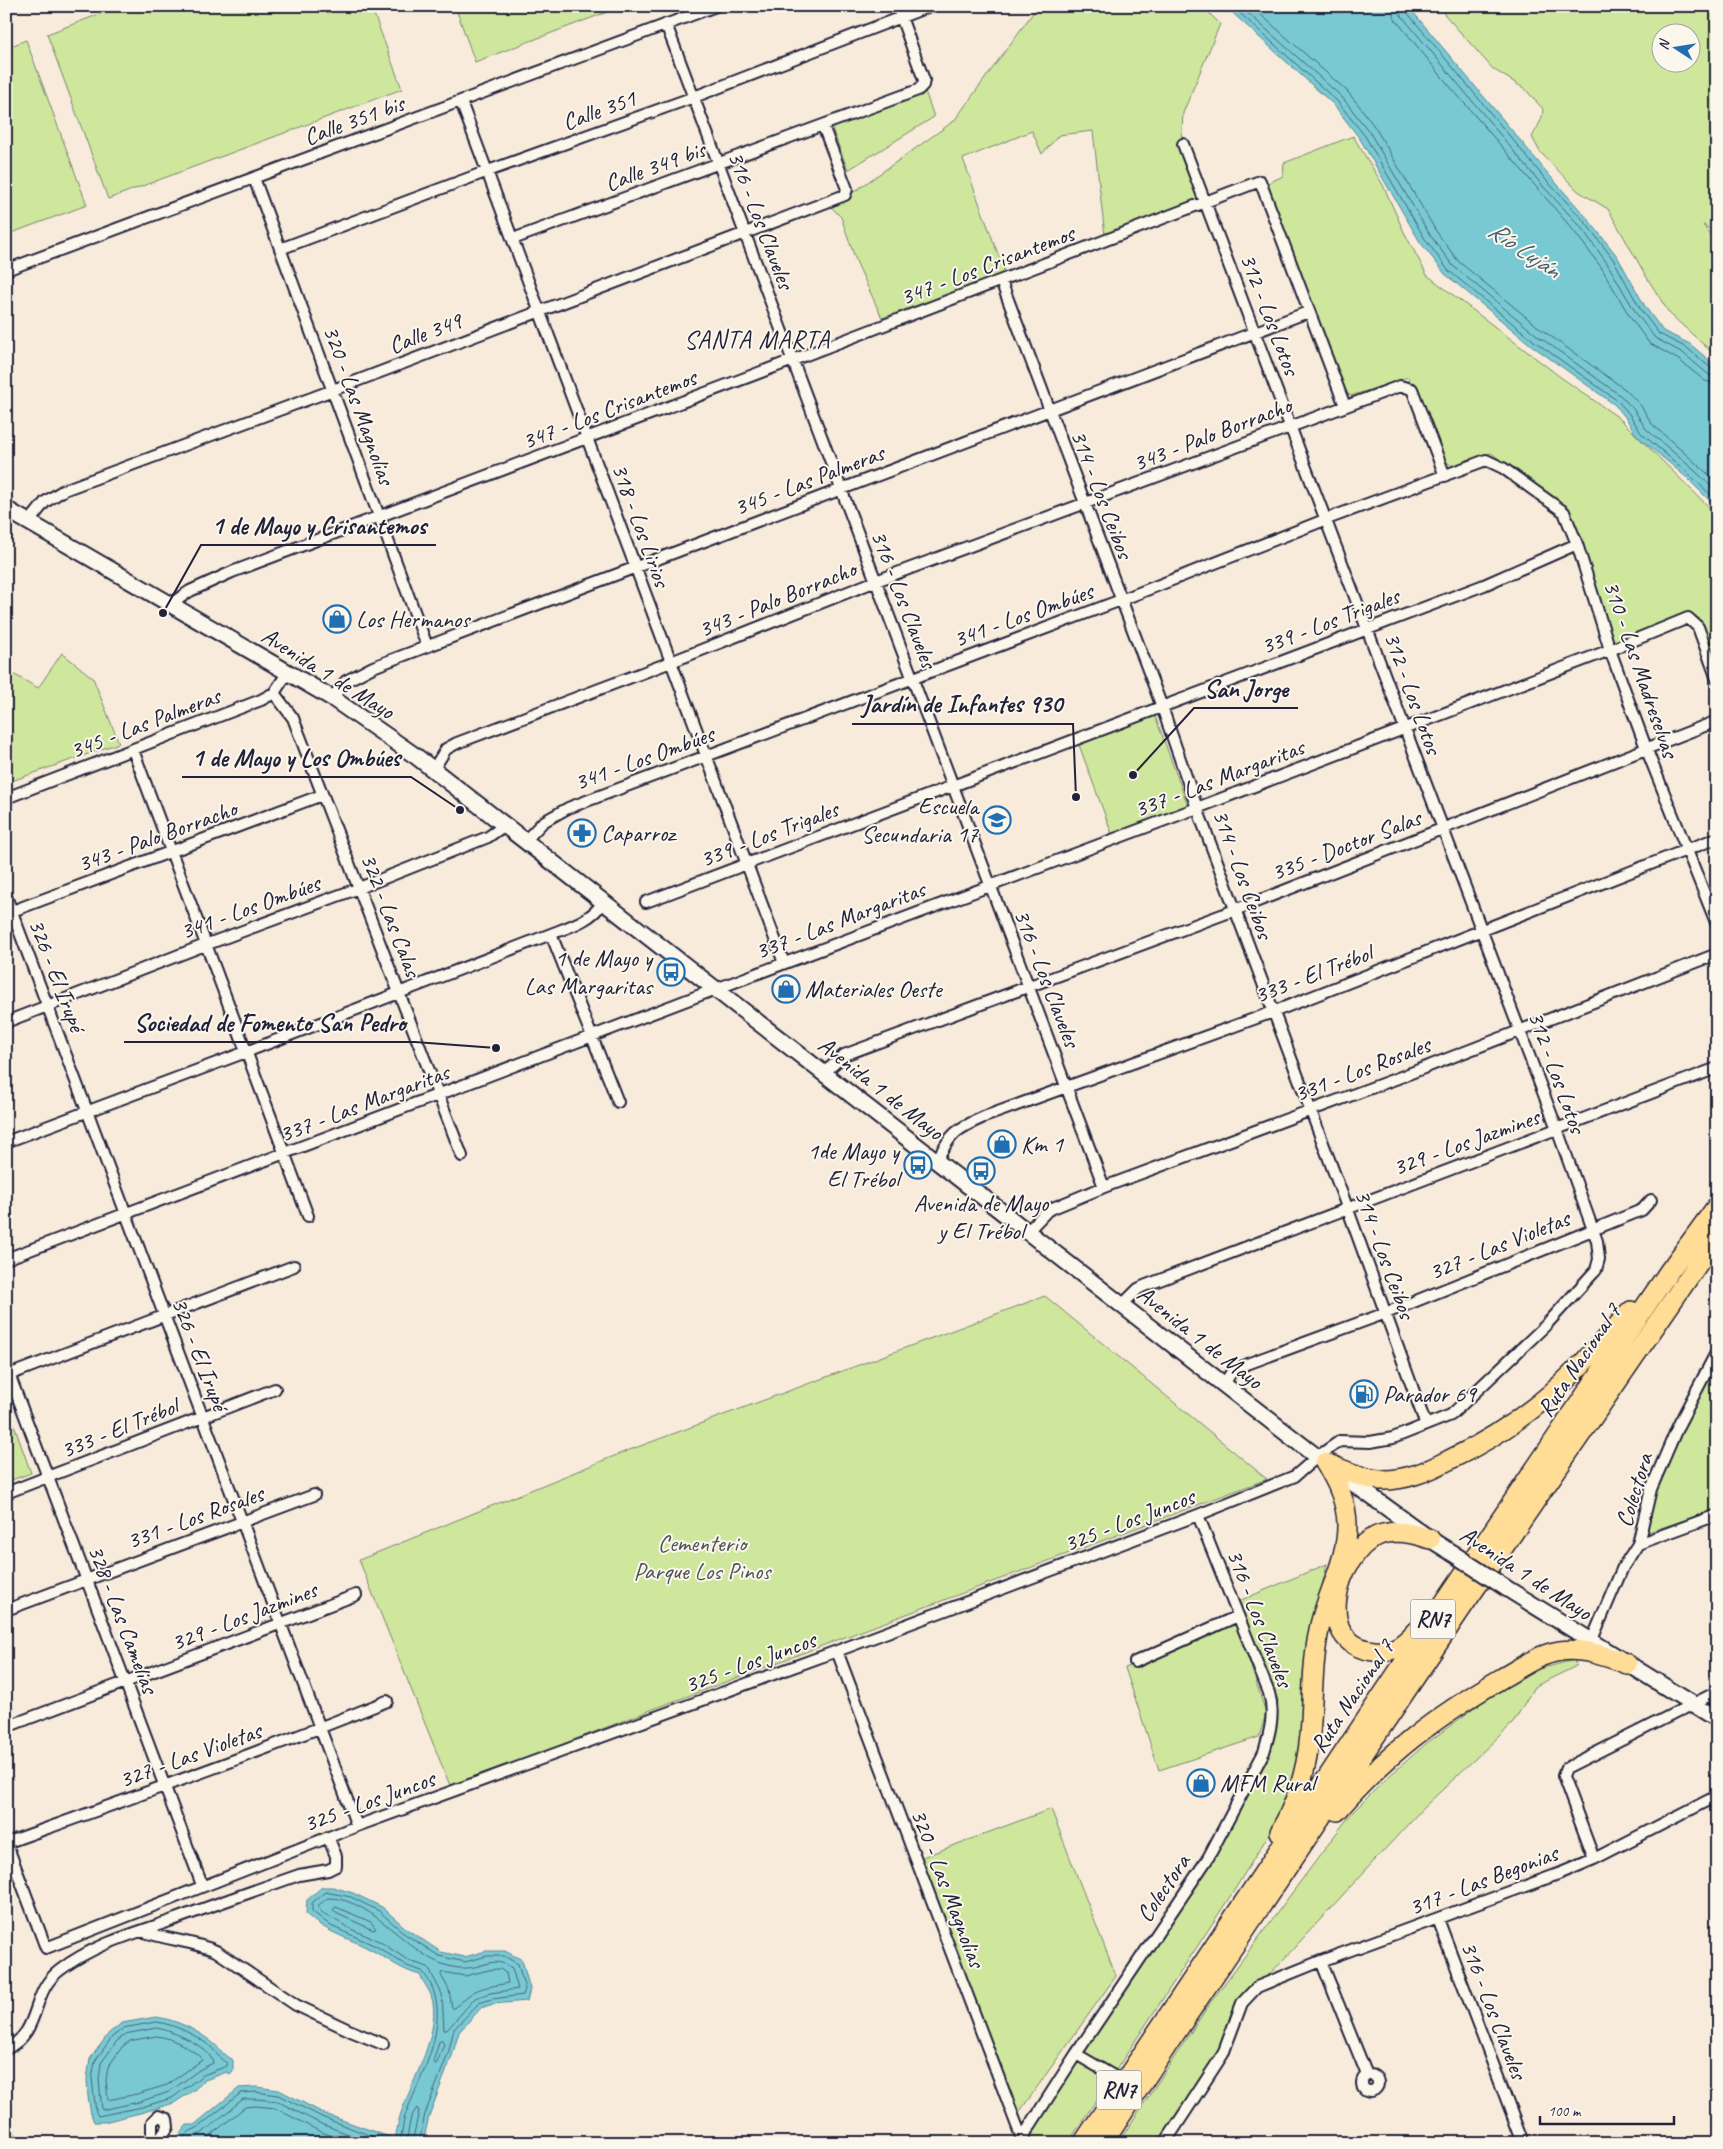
<svg xmlns="http://www.w3.org/2000/svg" width="1723" height="2149" viewBox="0 0 1723 2149" font-family="Caveat,sans-serif">
  <style>
    .green { fill: #cee79d; stroke: #78846c; fill-rule: evenodd }
    .water { fill: #79c9d3; stroke: #568696 }
    .lines { fill: none; stroke-linecap: round; stroke-linejoin: round }
    .shore { stroke: #456578; stroke-width: 1 }
    .street-casing { stroke: #22223b; stroke-width: 14 }
    .secondary-casing { stroke: #22223b; stroke-width: 19 }
    .highway-casing { stroke: #22223b; stroke-width: 22 }
    .street { stroke: #fbf7ec; stroke-width: 10 }
    .secondary { stroke: #fbf7ec; stroke-width: 15 }
    .highway { stroke: #ffdd96; stroke-width: 19 }
    .secondary-bridge-casing { stroke: #22223b; stroke-width: 19; stroke-linecap: butt }
    .secondary-bridge { stroke: #fbf7ec; stroke-width: 15 }
    .labels { text-anchor: middle; stroke-width: 4; stroke-linejoin: round; paint-order: stroke }
    .shield { fill: #fbf7ec; stroke: #636270; stroke-width: 1 }
    .shield-label { font-size: 22px; font-weight: bold; fill: #22223b }
    .street-label { font-size: 24px; fill: #22223b; stroke: #fbf7ec }
    .poi-label { font-size: 24px; fill: #22223b; stroke: #fbf7ec; text-anchor: start }
    .park-label { font-size: 24px; fill: #4d5354; stroke: #fbf7ec }
    .water-label { font-size: 25px; font-style: italic; fill: #405c70; stroke: #fbf7ec }
    .neighbourhood-label { font-size: 25px; letter-spacing: 1px; fill: #22223b; stroke: #fbf7ec }
    .leader { fill: none; stroke: #22223b; stroke-width: 2 }
    .callout-dot { fill: #22223b; stroke: #fbf7ec; stroke-width: 2 }
    .callout-label { font-size: 25px; text-anchor: middle; font-weight: bold; fill: #22223b; stroke: #fbf7ec; stroke-width: 4; stroke-linejoin: round; paint-order: stroke }
  </style>
  <rect width="100%" height="100%" fill="#f8ebdc"/>
  <filter id="ink" filterUnits="userSpaceOnUse"><feTurbulence type="fractalNoise" baseFrequency=".02" numOctaves="2"/><feDisplacementMap in="SourceGraphic" scale="10" xChannelSelector="R" yChannelSelector="G"/><feConvolveMatrix kernelMatrix="1 2 1 2 8 2 1 2 1" color-interpolation-filters="sRGB"/></filter>
  <g filter="url(#ink)">
    <path class="green" d="M121,6H371L402,89L108,199L47,34Z
      M455,6H623L475,62Z
      M1038,6H1202L1220,24L1183,113L1181,146L1197,199L1105,236L1093,131L1059,135L1042,154L1032,131L963,159L1005,273L882,318L856,261L841,217L829,205L844,199L954,121Z
      M1437,6H1717V233L1703,225L1717,244V357L1669,313L1646,276L1608,209L1578,191L1540,152L1532,137C1537,127 1543,120 1543,109L1525,89L1493,69ZM1660,32H1690V62H1660Z
      M26,40L87,205L6,235V48Z
      M925,91L934,117L848,170L831,126Z
      M1353,136L1383,185L1404,232L1427,275L1559,376L1619,418L1717,515V660L1700,619L1690,614L1613,643L1553,499L1491,453L1453,467L1446,461L1408,377L1351,396L1343,391L1266,184L1283,176L1284,163Z
      M62,653L93,678L119,743L6,783V670L38,688Z
      M1155,716L1188,806L1112,834L1079,745Z
      M1045,1296L1267,1479L656,1708L451,1788L359,1560L624,1452Z
      M1717,1362V1509L1646,1533L1653,1500L1666,1462Z
      M6,1403L31,1473L6,1482Z
      M1327,1564L1308,1650L1304,1751L1285,1808L1235,1889L1068,2143H1022L1266,1763L1274,1732L1278,1700L1239,1601Z
      M1237,1623L1266,1713L1259,1737L1159,1770L1125,1668Z
      M1574,1660L1576,1666L1534,1687L1513,1723L1422,1809L1270,1974L1244,1991L1231,2013L1220,2047L1189,2100L1159,2143H1118L1210,2003L1350,1815L1388,1777L1427,1743L1481,1703L1539,1669Z
      M1051,1809L1116,1976L1018,2114L920,1858Z"/>
    <path class="water" d="M1225,6H1408L1550,176L1588,219L1617,256L1646,308L1663,331L1690,344L1717,367V508L1686,477L1637,436L1626,418L1615,405L1531,345L1445,274L1420,242L1360,139L1334,105Z
      M322,1887H333L353,1893L382,1907L408,1930L441,1952L465,1957L486,1951H505L522,1960L530,1989L527,2001L493,2004L481,2008L459,2032L452,2056L429,2116L423,2143H178L179,2135L187,2125H194L239,2088L256,2087L279,2090L325,2114L395,2139C397,2131 398,2121 401,2113C412,2081 443,2029 431,1995C428,1988 423,1982 420,1975C401,1970 391,1961 375,1952C351,1938 327,1934 306,1914L307,1900Z
      M156,2017C177,2020 197,2030 213,2043C221,2049 223,2056 233,2060V2071L230,2074L227,2072L205,2080L194,2090L174,2103L144,2112L104,2122H94L91,2114L88,2097L87,2079L90,2059L109,2033L122,2023Z"/>
    <g class="lines">
      <path class="shore" d="M1232,6L1337,101L1365,136L1425,239L1448,270L1534,341L1618,401L1630,415L1641,433L1689,474L1717,501
        M1240,6L1342,97L1370,133L1430,235L1453,266L1538,336L1621,396L1635,411L1646,429L1693,469L1717,492
        M1251,6L1347,91L1361,108L1376,129L1436,231L1458,261L1542,330L1626,390L1641,406L1652,424L1717,482
        M1391,6L1395,19L1447,83L1574,231L1601,267L1630,317L1649,343L1679,360L1705,381L1717,384
        M1398,6L1401,15L1541,184L1580,226L1607,263L1636,313L1655,338L1683,353L1709,375L1717,377
        M1405,6L1406,11L1546,180L1585,222L1613,259L1641,310L1659,334L1687,348L1712,369L1717,371
        M328,1898C369,1898 401,1944 435,1961C443,1965 457,1969 465,1968C484,1968 493,1955 512,1968L518,1989L490,1993L475,1998L447,2030H444L442,1994L428,1967L409,1961L379,1941L353,1930L321,1912L318,1906Z
        M336,1907L371,1922L376,1929L373,1930L338,1914L333,1911Z
        M500,1969L506,1973L508,1983C480,1989 476,1986 455,2008H452L449,1990L441,1975L442,1972L465,1976L489,1970Z
        M157,2022C176,2025 196,2035 211,2047C217,2053 219,2059 227,2063V2066L203,2075L172,2098L142,2107L98,2116L96,2112L92,2079L95,2061L112,2037L124,2028Z
        M157,2028C173,2031 211,2047 213,2063L199,2070L169,2092L139,2102L102,2110L99,2080L101,2063L117,2041L126,2034Z
        M157,2036C173,2038 189,2048 201,2057L202,2060L167,2085L137,2094L108,2100L106,2080L108,2067L122,2047L130,2041Z
        M442,2041L444,2044L437,2063L434,2064L433,2062L439,2042Z
        M182,2143C183,2134 190,2131 197,2128L241,2093L256,2092L278,2095L324,2118L390,2143
        M189,2143L193,2136L201,2134L243,2099H256L277,2101L321,2124L373,2143
        M198,2143L206,2139L245,2107L256,2106L275,2108L317,2130L349,2143
        M398,2143C404,2134 402,2122 406,2113C423,2071 457,2012 422,1971L407,1966L376,1946L331,1926L312,1911V1903L325,1892L351,1897L379,1911L405,1934L439,1956L465,1962L487,1956H504L518,1964L525,1989L523,1995L492,1999L479,2003L454,2029L448,2054L425,2114L419,2143
        M406,2143L411,2117L417,2108L419,2111L412,2143"/>
      <g class="street-casing">
        <path id="street" d="M666,24L1104,1187
          M461,102L784,963
          M254,178L427,646
          M513,239L918,90L923,85L924,80L897,6
          M280,249L488,171L694,97L930,6
          M6,270L716,6
          M1001,281L1162,707L1197,808L1347,1207L1426,1425
          M29,522L45,502L64,490L333,390L845,195L847,189L823,126
          M171,604L190,591L232,572L793,360L1260,181L1345,406
          M274,693L293,718L462,1156
          M332,698L346,681L373,667L1308,312
          M133,750L308,1216
          M433,770L446,749L457,743L671,662L876,581L1400,386L1412,389L1445,476
          M6,798L261,700L274,693L288,672
          M525,841L543,822L568,808L1121,600L1327,519L1486,460L1503,468L1564,512L1577,544L1610,650L1646,748L1717,925
          M6,896L357,1826
          M646,902L1484,585L1577,544
          M7,913L322,795
          M551,934L618,1102
          M6,1022L205,945L359,888L488,837L505,825
          M824,1073L844,1055L1235,910L1717,721
          M6,1142L246,1052L551,934C571,926 592,920 603,902
          M937,1160C951,1133 956,1129 984,1117L1273,1012L1717,838
          M1028,1231L1048,1210L1104,1187L1398,1078L1717,954
          M6,1259L716,989L1197,808L1610,650L1688,618L1698,627L1717,679
          M1122,1305L1138,1289L1144,1286L1717,1068
          M6,1366L202,1885
          M6,1376L294,1266
          M1224,1384L1231,1373L1247,1364L1386,1313L1642,1210L1651,1200
          M6,1493L275,1389
          M1638,1544L1717,1515
          M6,1610L314,1495
          M1591,1642L1623,1567L1638,1544L1651,1489L1678,1426L1717,1351
          M837,1651L1022,2139
          M1135,1662L1238,1616
          M6,1727L356,1595
          M6,1842L46,1948L357,1826L837,1651L1198,1515L1295,1476L1317,1457L1340,1441L1370,1442L1393,1438L1451,1415L1546,1325L1596,1270L1599,1259L1597,1241L1557,1129L1183,144
          M6,1843C134,1797 261,1752 387,1701
          M1594,1859L1563,1776L1566,1768L1717,1692
          M1438,1919L1523,2143
          M142,1931C166,1940 192,1941 216,1951L296,2005L351,2031L383,2044
          M1321,1961L1367,2075
          M6,2049C43,2031 29,1993 60,1970C93,1945 132,1934 170,1921C213,1905 256,1890 299,1875L328,1870L336,1866V1856L328,1837
          M1076,2054L1124,2082
          M1362 2083a8 8 0 1 1 16 0a8 8 0 1 1-16 0Z
          M6,2122L10,2143
          M152,2143V2122L158,2116L167,2119L168,2127L157,2143
          M1019,2143L1076,2054L1208,1858L1264,1752C1270,1732 1275,1713 1269,1693L1198,1515
          M1165,2143L1223,2054L1242,2003L1257,1987L1321,1961L1561,1873L1594,1859L1717,1796
          M1713,2143L1717,2141"/>
      </g>
      <g class="secondary-casing">
        <path id="secondary" d="M6,509L332,698L417,757L1317,1457L1430,1539L1452,1553
          M1506,1588L1717,1719"/>
      </g>
      <g class="highway-casing">
        <path id="highway" d="M1325,1463C1343,1469 1361,1479 1380,1480C1405,1481 1428,1471 1449,1460C1495,1438 1538,1408 1574,1372C1594,1352 1612,1331 1631,1311
          M1416,1631C1404,1645 1393,1653 1374,1651C1311,1644 1337,1554 1377,1536C1393,1529 1415,1533 1430,1539
          M1337,1811C1387,1753 1436,1717 1502,1678C1520,1668 1539,1654 1560,1651C1582,1648 1606,1656 1627,1664
          M1280,1832C1297,1802 1307,1768 1310,1735C1313,1698 1312,1661 1320,1625C1328,1591 1348,1559 1347,1523C1346,1501 1337,1481 1325,1463
          M1083,2143L1442,1606L1670,1270L1717,1206
          M1103,2143L1168,2044L1463,1606L1717,1236"/>
      </g>
      <use href="#street" class="street"/>
      <use href="#secondary" class="secondary"/>
      <use href="#highway" class="highway"/>
      <g class="secondary-bridge-casing">
        <path id="secondary-bridge" d="M1452,1553L1506,1588"/>
      </g>
      <use href="#secondary-bridge" class="secondary-bridge"/>
    </g>
  </g>
  <defs>
    <g id="shop-ring" transform="scale(1.4375)"><circle r="9.5" fill="#fbf7ec" stroke="#1f6fb2" stroke-width="1.5"/><path d="M-5-2.5h2.3a2.7 3.5 0 0 1 5.4 0H5L5.5 6h-11ZM-1.5-2.5h3a1.5 2.3 0 0 0-3 0Z" fill="#1f6fb2"/></g>
    <g id="school-ring" transform="scale(1.4375)"><circle r="9.5" fill="#fbf7ec" stroke="#1f6fb2" stroke-width="1.5"/><path d="M0-5L7-2L0 1L-7-2ZM-4 1L0 2.5L4 1V4Q0 6-4 4Z" fill="#1f6fb2"/></g>
    <g id="pharmacy-ring" transform="scale(1.4375)"><circle r="9.5" fill="#fbf7ec" stroke="#1f6fb2" stroke-width="1.5"/><path d="M-2-6h4v4h4v4h-4v4h-4v-4h-4v-4h4Z" fill="#1f6fb2"/></g>
    <g id="bus-ring" transform="scale(1.4375)"><circle r="9.5" fill="#fbf7ec" stroke="#1f6fb2" stroke-width="1.5"/><path d="M-5-6H5V4H4V6H2V4H-2V6H-4V4H-5ZM-3.5-4V0h7V-4ZM-3.5 1.2v1.5H-2V1.2ZM2 1.2v1.5H3.5V1.2Z" fill="#1f6fb2"/></g>
    <g id="fuel-ring" transform="scale(1.4375)"><circle r="9.5" fill="#fbf7ec" stroke="#1f6fb2" stroke-width="1.5"/><path d="M-5.5-6h7V0h2V4h1.3V-2.5L3-4.5l.8-.8L6-3V5H2.5V1h-1V6h-7ZM-4.2-4.7v3.2H.2V-4.7Z" fill="#1f6fb2"/></g>
  </defs>
  <g fill-rule="evenodd">
    <use href="#shop-ring" x="337" y="619"/>
    <use href="#school-ring" x="997" y="820"/>
    <use href="#pharmacy-ring" x="582" y="833"/>
    <use href="#bus-ring" x="671" y="972"/>
    <use href="#shop-ring" x="786" y="989"/>
    <use href="#shop-ring" x="1002" y="1144"/>
    <use href="#bus-ring" x="918" y="1165"/>
    <use href="#bus-ring" x="981" y="1171"/>
    <use href="#fuel-ring" x="1364" y="1394"/>
    <use href="#shop-ring" x="1201" y="1783"/>
  </g>
  <g class="labels">
    <g class="shield">
      <rect x="1410.5" y="1599.5" width="45" height="39" rx="4"/>
      <rect x="1096.5" y="2070.5" width="45" height="39" rx="4"/>
    </g>
    <g class="shield-label">
      <text x="1433" y="1627">RN7</text>
      <text x="1119" y="2098">RN7</text>
    </g>
    <g class="street-label">
      <text transform="translate(599 110) rotate(-20)" y="8">Calle 351</text>
      <text transform="translate(354 120) rotate(-20)" y="8">Calle 351 bis</text>
      <text transform="translate(655 166) rotate(-20)" y="8">Calle 349 bis</text>
      <text transform="translate(761 220) rotate(69)" y="8">316 - Los Claveles</text>
      <text transform="translate(987 265) rotate(-21)" y="8">347 - Los Crisantemos</text>
      <text transform="translate(1270 314) rotate(69)" y="8">312 - Los Lotos</text>
      <text transform="translate(425 333) rotate(-21)" y="8">Calle 349</text>
      <text transform="translate(359 405) rotate(70)" y="8">320 - Las Magnolias</text>
      <text transform="translate(609 409) rotate(-21)" y="8">347 - Los Crisantemos</text>
      <text transform="translate(1212 434) rotate(-21)" y="8">343 - Palo Borracho</text>
      <text transform="translate(809 480) rotate(-21)" y="8">345 - Las Palmeras</text>
      <text transform="translate(1102 494) rotate(69)" y="8">314 - Los Ceibos</text>
      <text transform="translate(641 525) rotate(70)" y="8">318 - Los Lirios</text>
      <text transform="translate(777 599) rotate(-22)" y="8">343 - Palo Borracho</text>
      <text transform="translate(904 599) rotate(69)" y="8">316 - Los Claveles</text>
      <text transform="translate(1023 615) rotate(-20)" y="8">341 - Los Ombúes</text>
      <text transform="translate(1330 621) rotate(-21)" y="8">339 - Los Trigales</text>
      <text transform="translate(1641 669) rotate(71)" y="8">310 - Las Madreselvas</text>
      <text transform="translate(328 673) rotate(32)" y="8">Avenida 1 de Mayo</text>
      <text transform="translate(1413 693) rotate(70)" y="8">312 - Los Lotos</text>
      <text transform="translate(145 723) rotate(-21)" y="8">345 - Las Palmeras</text>
      <text transform="translate(644 758) rotate(-20)" y="8">341 - Los Ombúes</text>
      <text transform="translate(1219 778) rotate(-21)" y="8">337 - Las Margaritas</text>
      <text transform="translate(769 834) rotate(-21)" y="8">339 - Los Trigales</text>
      <text transform="translate(157 836) rotate(-20)" y="8">343 - Palo Borracho</text>
      <text transform="translate(1346 845) rotate(-21)" y="8">335 - Doctor Salas</text>
      <text transform="translate(1243 874) rotate(70)" y="8">314 - Los Ceibos</text>
      <text transform="translate(250 907) rotate(-20)" y="8">341 - Los Ombúes</text>
      <text transform="translate(391 915) rotate(69)" y="8">322 - Las Calas</text>
      <text transform="translate(840 920) rotate(-21)" y="8">337 - Las Margaritas</text>
      <text transform="translate(1313 974) rotate(-21)" y="8">333 - El Trébol</text>
      <text transform="translate(57 975) rotate(69)" y="8">326 - El Irupé</text>
      <text transform="translate(1047 978) rotate(69)" y="8">316 - Los Claveles</text>
      <text transform="translate(1362 1069) rotate(-21)" y="8">331 - Los Rosales</text>
      <text transform="translate(1557 1072) rotate(70)" y="8">312 - Los Lotos</text>
      <text transform="translate(881 1088) rotate(38)" y="8">Avenida 1 de Mayo</text>
      <text transform="translate(364 1103) rotate(-21)" y="8">337 - Las Margaritas</text>
      <text transform="translate(1466 1142) rotate(-20)" y="8">329 - Los Jazmines</text>
      <text transform="translate(1499 1245) rotate(-22)" y="8">327 - Las Violetas</text>
      <text transform="translate(1385 1254) rotate(70)" y="8">314 - Los Ceibos</text>
      <text transform="translate(1200 1337) rotate(38)" y="8">Avenida 1 de Mayo</text>
      <text transform="translate(200 1354) rotate(69)" y="8">326 - El Irupé</text>
      <text transform="translate(1579 1360) rotate(-56)" y="8">Ruta Nacional 7</text>
      <text transform="translate(119 1428) rotate(-22)" y="8">333 - El Trébol</text>
      <text transform="translate(1634 1490) rotate(-73)" y="8">Colectora</text>
      <text transform="translate(195 1517) rotate(-20)" y="8">331 - Los Rosales</text>
      <text transform="translate(1129 1520) rotate(-21)" y="8">325 - Los Juncos</text>
      <text transform="translate(1526 1573) rotate(33)" y="8">Avenida 1 de Mayo</text>
      <text transform="translate(244 1616) rotate(-21)" y="8">329 - Los Jazmines</text>
      <text transform="translate(1260 1618) rotate(69)" y="8">316 - Los Claveles</text>
      <text transform="translate(123 1619) rotate(69)" y="8">328 - Las Camelias</text>
      <text transform="translate(750 1662) rotate(-20)" y="8">325 - Los Juncos</text>
      <text transform="translate(1352 1696) rotate(-56)" y="8">Ruta Nacional 7</text>
      <text transform="translate(190 1755) rotate(-20)" y="8">327 - Las Violetas</text>
      <text transform="translate(369 1801) rotate(-20)" y="8">325 - Los Juncos</text>
      <text transform="translate(1483 1880) rotate(-21)" y="8">317 - Las Begonias</text>
      <text transform="translate(948 1888) rotate(69)" y="8">320 - Las Magnolias</text>
      <text transform="translate(1163 1888) rotate(-56)" y="8">Colectora</text>
      <text transform="translate(1494 2010) rotate(69)" y="8">316 - Los Claveles</text>
    </g>
    <g class="poi-label">
      <text x="356" y="627">Los Hermanos</text>
      <text x="978" y="814" text-anchor="end">Escuela<tspan x="978" dy="28">Secundaria 17</tspan></text>
      <text x="601" y="841">Caparroz</text>
      <text x="652" y="966" text-anchor="end">1 de Mayo y<tspan x="652" dy="28">Las Margaritas</tspan></text>
      <text x="805" y="997">Materiales Oeste</text>
      <text x="1021" y="1152">Km 1</text>
      <text x="899" y="1159" text-anchor="end">1de Mayo y<tspan x="899" dy="28">El Trébol</tspan></text>
      <text x="981" y="1211" text-anchor="middle">Avenida de Mayo<tspan x="981" dy="28">y El Trébol</tspan></text>
      <text x="1383" y="1402">Parador 69</text>
      <text x="1220" y="1791">MFM Rural</text>
    </g>
    <g class="park-label">
      <text x="702" y="1551">Cementerio<tspan x="702" dy="28">Parque Los Pinos</tspan></text>
    </g>
    <g class="water-label">
      <text transform="translate(1525 249) rotate(34)" y="9">Río Luján</text>
    </g>
    <g class="neighbourhood-label">
      <text x="757" y="348">SANTA MARTA</text>
    </g>
  </g>
  <path class="leader" d="M163 613L201 545H436M1133 775L1194 708H1298M1076 797L1073 724H852M460 810L411 777H182M496 1048L415 1042H124"/>
  <g class="callout-dot">
    <circle cx="163" cy="613" r="5"/>
    <circle cx="1133" cy="775" r="5"/>
    <circle cx="1076" cy="797" r="5"/>
    <circle cx="460" cy="810" r="5"/>
    <circle cx="496" cy="1048" r="5"/>
  </g>
  <g class="callout-label">
    <text x="319" y="534">1 de Mayo y Crisantemos</text>
    <text x="1246" y="697">San Jorge</text>
    <text x="962" y="712">Jardín de Infantes 930</text>
    <text x="296" y="766">1 de Mayo y Los Ombúes</text>
    <text x="270" y="1031">Sociedad de Fomento San Pedro</text>
  </g>
  <rect width="1723" height="2149" fill="none" stroke="#fbf7ec" stroke-width="25"/>
  <rect x="12" y="12" width="1698" height="2124" fill="none" stroke="#22223b" stroke-width="2" filter="url(#ink)"/>
  <g transform="translate(1676 48) rotate(282)"><circle r="24" fill="#fbf7ec" stroke="#a4a2a5"/>
  <path d="M0-4L9 19L0 12L-9 19Z" fill="#1f6fb2"/>
  <text y="-8" font-size="14" font-weight="bold" text-anchor="middle" fill="#22223b">N</text>
  </g>
  <path d="M1540 2116v8h134v-8" fill="none" stroke="#22223b" stroke-width="2.5"/>
  <text x="1548" y="2116" font-size="15" fill="#22223b" stroke="#fbf7ec" stroke-width="4" paint-order="stroke">100 m</text>
</svg>
